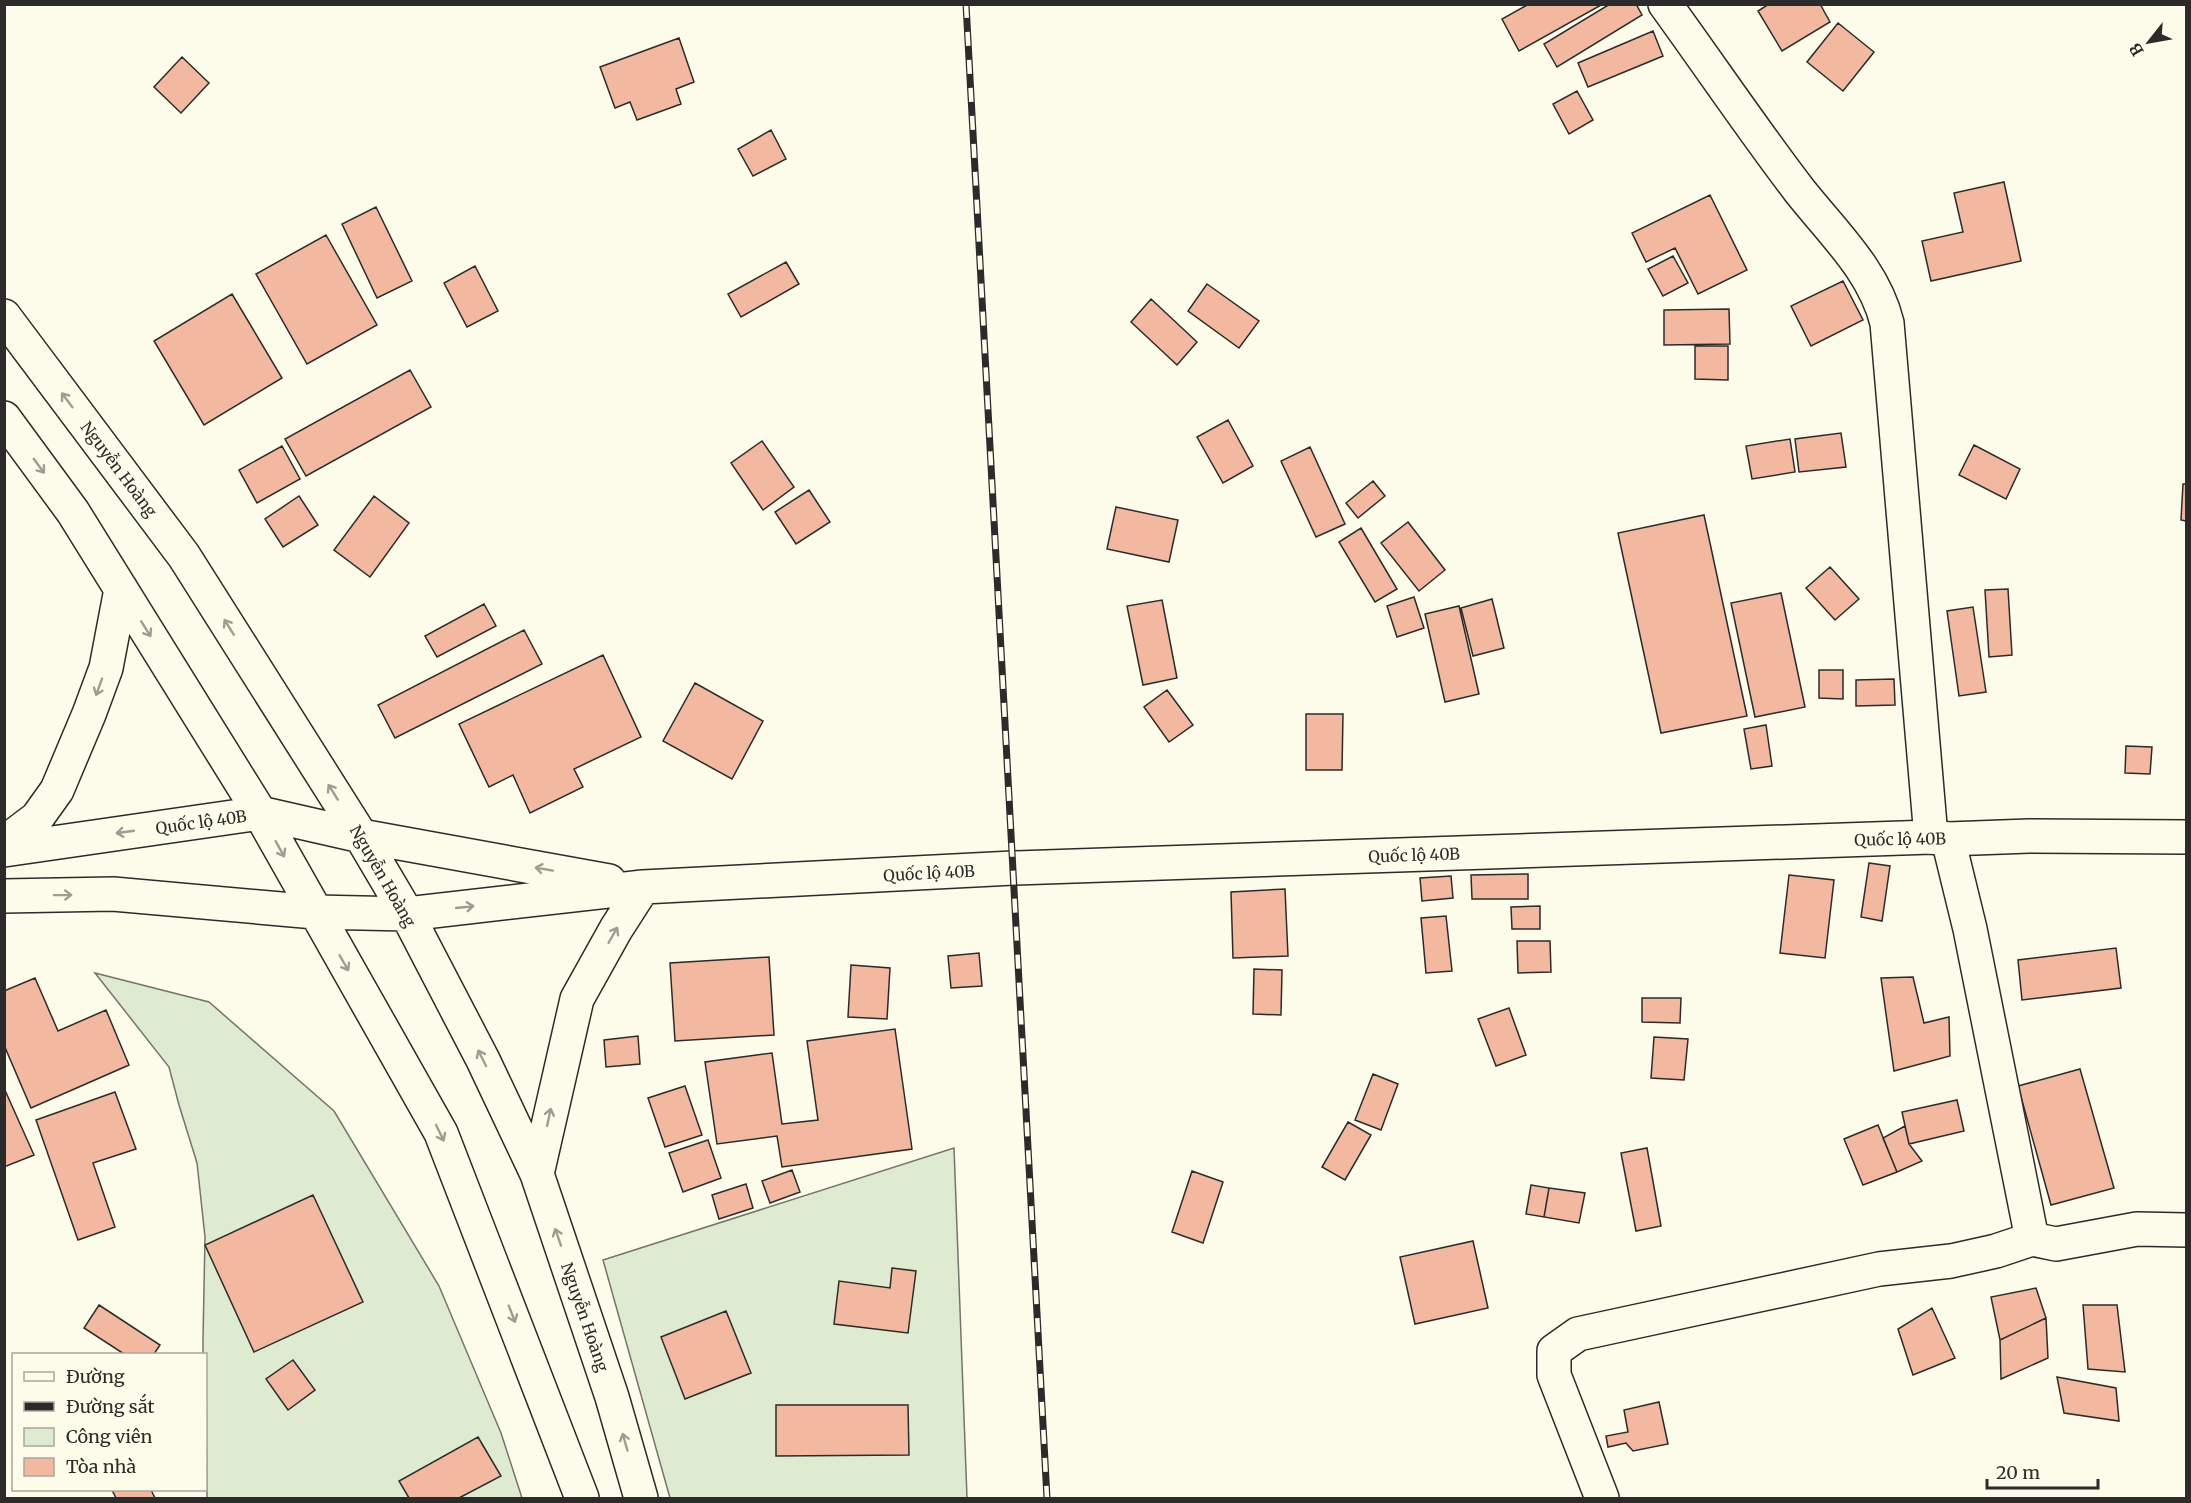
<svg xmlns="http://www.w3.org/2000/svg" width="2191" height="1503" viewBox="0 0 2191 1503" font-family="Merriweather,serif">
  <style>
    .green { fill: #deebd1; stroke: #74746e; stroke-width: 1.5 }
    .building { fill: #f2b8a0; stroke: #2b2b2b; stroke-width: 1.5 }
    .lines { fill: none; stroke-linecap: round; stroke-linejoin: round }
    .minor-casing { stroke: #2b2b2b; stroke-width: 36 }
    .highway-casing { stroke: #2b2b2b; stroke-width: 36 }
    .minor { stroke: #fdfbea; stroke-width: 33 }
    .highway { stroke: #fdfbea; stroke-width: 33 }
    .rail-casing { stroke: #2b2b2b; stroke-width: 7 }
    .rail { stroke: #fdfbea; stroke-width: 4.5; stroke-dasharray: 14; stroke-linecap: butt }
    .oneway { stroke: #9e9d94 }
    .labels { text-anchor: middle; stroke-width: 4.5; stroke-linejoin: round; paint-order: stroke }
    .street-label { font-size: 16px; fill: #2b2b2b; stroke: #fdfbea }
  </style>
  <rect width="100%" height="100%" fill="#fdfbea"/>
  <path class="green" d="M95,973L209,1002L334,1111L439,1286L501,1433L522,1498H207L206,1354H203V1339L205,1237L197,1163L179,1105L169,1067Z
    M954,1148L967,1498H670L603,1260Z"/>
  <path class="building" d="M1529,4H1603L1519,51L1502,19Z
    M1610,4H1636L1642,15L1557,67L1544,44Z
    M1769,4H1820L1830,22L1782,51L1758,11Z
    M1838,23L1874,52L1843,91L1807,62Z
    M1653,31L1663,56L1588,87L1578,63Z
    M679,38L694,82L676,89L681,104L637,120L630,102L615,108L600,67Z
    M182,57L209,83L181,113L154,87Z
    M1577,91L1593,120L1569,134L1553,104Z
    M771,130L786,159L753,176L738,149Z
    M2004,182L2021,261L1931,281L1922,241L1963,232L1954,193Z
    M1710,195L1747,270L1698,294L1675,248L1646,262L1632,233Z
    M376,207L412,281L377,298L342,224Z
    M326,235L377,325L307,364L256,274Z
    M1673,256L1688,283L1663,296L1648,269Z
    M786,262L799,284L741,317L728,294Z
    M475,266L498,311L467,327L444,283Z
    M1843,281L1863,320L1811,346L1791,306Z
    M1207,284L1259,321L1239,348L1188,311Z
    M232,294L282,378L204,425L154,341Z
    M1151,299L1197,342L1177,365L1131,322Z
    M1729,309L1730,344L1664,345V310Z
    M1695,346H1728V380L1695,379Z
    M410,370L431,407L306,476L285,439Z
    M1228,420L1253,466L1223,483L1197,437Z
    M1841,433L1846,467L1799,472L1795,439Z
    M1790,439L1795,472L1752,479L1746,446Z
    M762,441L794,487L763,510L731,463Z
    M1974,445L2020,469L2006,499L1959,475Z
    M282,446L300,479L257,503L239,470Z
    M1310,447L1345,524L1316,537L1281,461Z
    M1373,481L1385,496L1358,518L1346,503Z
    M2183,484H2186V521L2181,520Z
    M809,490L830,522L796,544L775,512Z
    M299,496L318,525L283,547L265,519Z
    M374,496L409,523L370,577L334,550Z
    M1116,507L1178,520L1169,562L1107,549Z
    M1704,515L1747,716L1661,733L1618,533Z
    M1408,522L1445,570L1419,591L1381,543Z
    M1361,528L1397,589L1375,602L1339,542Z
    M1830,567L1859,599L1835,620L1806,588Z
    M2008,589L2012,655L1989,657L1985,590Z
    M1781,593L1805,707L1755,717L1731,603Z
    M1414,597L1424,628L1397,637L1387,606Z
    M1492,599L1504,648L1473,656L1461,608Z
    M1162,600L1177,678L1143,685L1127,606Z
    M484,604L496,626L437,657L425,636Z
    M1459,606L1479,694L1445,702L1425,614Z
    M1973,607L1986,692L1959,696L1947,611Z
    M524,630L542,664L395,738L378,705Z
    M603,655L641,737L574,769L583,787L530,813L513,775L489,787L459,724Z
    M1819,670H1843V699L1819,698Z
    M1894,679L1895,705L1856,706V680Z
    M695,683L763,721L732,779L663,741Z
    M1167,690L1193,725L1169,742L1144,707Z
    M1306,714H1343L1342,770H1306Z
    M1766,725L1772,766L1751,769L1744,729Z
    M2126,746L2152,747L2150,774L2125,773Z
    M1869,863L1890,866L1882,921L1861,917Z
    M1528,874V899H1472L1471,875Z
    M1789,875L1834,880L1825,958L1780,953Z
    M1451,876L1453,898L1422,901L1420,878Z
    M1285,889L1288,956L1233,958L1231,892Z
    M1540,906V929H1512L1511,907Z
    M1446,916L1452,971L1426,973L1421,918Z
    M1517,941H1550L1551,972L1518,973Z
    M2116,948L2121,988L2022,1000L2018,960Z
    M979,953L982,986L951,988L948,956Z
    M769,957L774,1035L675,1041L670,963Z
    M851,965L890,968L887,1019L848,1017Z
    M1254,969L1282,970L1281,1015L1253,1014Z
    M1913,977L1924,1023L1949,1017L1950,1056L1894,1071L1881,978Z
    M35,978L58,1031L106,1010L129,1065L31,1108L4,1045V991Z
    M1642,998H1681L1680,1023L1642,1022Z
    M1509,1008L1526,1055L1496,1066L1478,1019Z
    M895,1029L912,1149L782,1167L777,1136L717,1144L705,1062L772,1053L782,1124L818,1120L807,1041Z
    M638,1036L640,1064L606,1067L604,1040Z
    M1654,1037L1688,1039L1684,1080L1651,1078Z
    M2080,1069L2114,1188L2051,1205L2018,1086Z
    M1373,1074L1398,1084L1381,1130L1355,1120Z
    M685,1086L702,1135L665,1147L648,1098Z
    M4,1088L34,1155L4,1167Z
    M115,1092L136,1149L93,1163L115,1227L78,1240L36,1120Z
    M1957,1100L1964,1131L1909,1144L1902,1112Z
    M1348,1122L1371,1135L1345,1180L1322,1167Z
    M1878,1125L1897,1172L1863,1185L1844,1139Z
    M1905,1126L1909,1144L1922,1161L1897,1172L1883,1138Z
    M708,1140L721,1178L683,1192L669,1153Z
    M1647,1148L1661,1226L1636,1231L1621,1153Z
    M792,1170L800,1192L770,1203L762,1181Z
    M1192,1171L1223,1182L1203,1243L1172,1232Z
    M746,1184L753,1208L719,1219L712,1195Z
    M1531,1185L1549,1188L1544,1217L1526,1214Z
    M1549,1188L1585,1193L1579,1223L1544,1217Z
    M313,1195L363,1302L254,1352L205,1245Z
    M1473,1241L1488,1308L1415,1324L1400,1257Z
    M892,1268L916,1271L908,1333L834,1324L839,1281L890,1288Z
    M2036,1288L2046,1318L2000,1340L1991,1297Z
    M99,1305L160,1345L154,1354H124L84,1328Z
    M2083,1305H2117L2125,1372L2088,1369Z
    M1932,1308L1955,1358L1913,1375L1898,1329Z
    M726,1311L751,1373L685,1399L661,1337Z
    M2046,1318L2048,1358L2001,1379L2000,1340Z
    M293,1360L315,1390L288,1410L266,1379Z
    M2057,1377L2116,1388L2119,1421L2064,1413Z
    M1659,1402L1668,1444L1633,1451L1626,1443L1608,1447L1606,1436L1628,1432L1624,1410Z
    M776,1405H908L909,1455L776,1456Z
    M478,1437L501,1476L459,1498H409L399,1481Z
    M112,1490H151L155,1498H116Z"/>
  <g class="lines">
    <g class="minor-casing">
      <path id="minor" d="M1665,4C1710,66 1753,130 1799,190C1832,232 1874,270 1887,323L1931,837
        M1948,839L1970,929L2032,1239L2056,1244L2137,1229L2186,1230
        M1602,1498L1554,1375V1351L1578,1334L1879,1269L1951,1261L1996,1251L2032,1239"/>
    </g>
    <g class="highway-casing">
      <path id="highway" d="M4,316L184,556L361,836L407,914L483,1060L537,1174L612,1397L641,1498
        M4,418L73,512L260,813L441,1133L582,1498
        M4,843L37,818L57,790L89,714L106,668L121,589
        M4,850L260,813L361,836L609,881
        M4,896L113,894L315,912L407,914L643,887L1013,868L1931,837L1948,839L2029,836L2186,837
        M537,1174L577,999L616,929L643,887"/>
    </g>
    <use href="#minor" class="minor"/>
    <use href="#highway" class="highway"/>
    <g class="rail-casing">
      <path id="rail" d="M966,4L1047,1498"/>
    </g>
    <use href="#rail" class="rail"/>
  </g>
  <defs><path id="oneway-shaft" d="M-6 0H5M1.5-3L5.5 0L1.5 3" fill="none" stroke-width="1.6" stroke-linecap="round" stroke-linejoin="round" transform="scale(1.5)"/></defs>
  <g class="oneway">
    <use href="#oneway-shaft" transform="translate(67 400) rotate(-127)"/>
    <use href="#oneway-shaft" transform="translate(39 466) rotate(54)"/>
    <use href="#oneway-shaft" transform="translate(229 627) rotate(-122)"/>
    <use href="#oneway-shaft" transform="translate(146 629) rotate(58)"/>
    <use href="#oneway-shaft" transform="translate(99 687) rotate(110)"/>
    <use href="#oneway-shaft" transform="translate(333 792) rotate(-122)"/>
    <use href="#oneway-shaft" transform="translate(125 832) rotate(172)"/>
    <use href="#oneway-shaft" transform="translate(280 849) rotate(61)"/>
    <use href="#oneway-shaft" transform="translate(544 869) rotate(-170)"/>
    <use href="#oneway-shaft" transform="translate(63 895) rotate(-1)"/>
    <use href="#oneway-shaft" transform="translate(465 907) rotate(-6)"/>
    <use href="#oneway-shaft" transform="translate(613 935) rotate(-60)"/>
    <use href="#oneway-shaft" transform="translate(344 963) rotate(60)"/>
    <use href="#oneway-shaft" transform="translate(482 1058) rotate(-117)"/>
    <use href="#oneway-shaft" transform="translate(549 1117) rotate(-78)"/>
    <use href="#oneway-shaft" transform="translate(440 1133) rotate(64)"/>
    <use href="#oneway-shaft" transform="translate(558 1237) rotate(-109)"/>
    <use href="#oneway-shaft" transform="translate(512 1314) rotate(69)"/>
    <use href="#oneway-shaft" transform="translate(625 1442) rotate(-106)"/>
  </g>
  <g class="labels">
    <g class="street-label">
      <text transform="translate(119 469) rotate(53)" y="6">Nguyễn Hoàng</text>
      <text transform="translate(201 822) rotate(-8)" y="6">Quốc lộ 40B</text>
      <text transform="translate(1900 839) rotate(-1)" y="6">Quốc lộ 40B</text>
      <text transform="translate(1414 855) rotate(-2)" y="6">Quốc lộ 40B</text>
      <text transform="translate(929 873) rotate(-3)" y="6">Quốc lộ 40B</text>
      <text transform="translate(383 876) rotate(60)" y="6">Nguyễn Hoàng</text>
      <text transform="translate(585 1317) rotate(71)" y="6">Nguyễn Hoàng</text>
    </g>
  </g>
  <rect width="2191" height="1503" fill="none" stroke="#2b2b2b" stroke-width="12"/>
  <rect x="12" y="1353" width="195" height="138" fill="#fdfbea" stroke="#a9a89e" stroke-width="1.5"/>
  <rect x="24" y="1372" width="30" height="9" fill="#fdfbea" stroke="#a9a89e" stroke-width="1.5"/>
  <text x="66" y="1383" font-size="18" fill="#2b2b2b">Đường</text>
  <rect x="24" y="1402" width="30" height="9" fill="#2b2b2b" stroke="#a9a89e" stroke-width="1.5"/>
  <text x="66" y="1413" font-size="18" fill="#2b2b2b">Đường sắt</text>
  <rect x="24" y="1428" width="30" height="18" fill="#deebd1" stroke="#a9a89e" stroke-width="1.5"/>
  <text x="66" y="1443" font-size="18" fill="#2b2b2b">Công viên</text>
  <rect x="24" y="1458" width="30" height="18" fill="#f2b8a0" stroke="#a9a89e" stroke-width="1.5"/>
  <text x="66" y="1473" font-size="18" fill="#2b2b2b">Tòa nhà</text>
  <g transform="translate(2149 42) rotate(239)" stroke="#fdfbea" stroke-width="4.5" paint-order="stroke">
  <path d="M0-4.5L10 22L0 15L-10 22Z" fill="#2b2b2b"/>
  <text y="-9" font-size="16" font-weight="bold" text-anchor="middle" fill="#2b2b2b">B</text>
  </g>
  <path d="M1987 1479v9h111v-9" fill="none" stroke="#2b2b2b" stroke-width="3"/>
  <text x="1996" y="1479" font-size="18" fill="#2b2b2b" stroke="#fdfbea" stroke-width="4.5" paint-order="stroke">20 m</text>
</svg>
